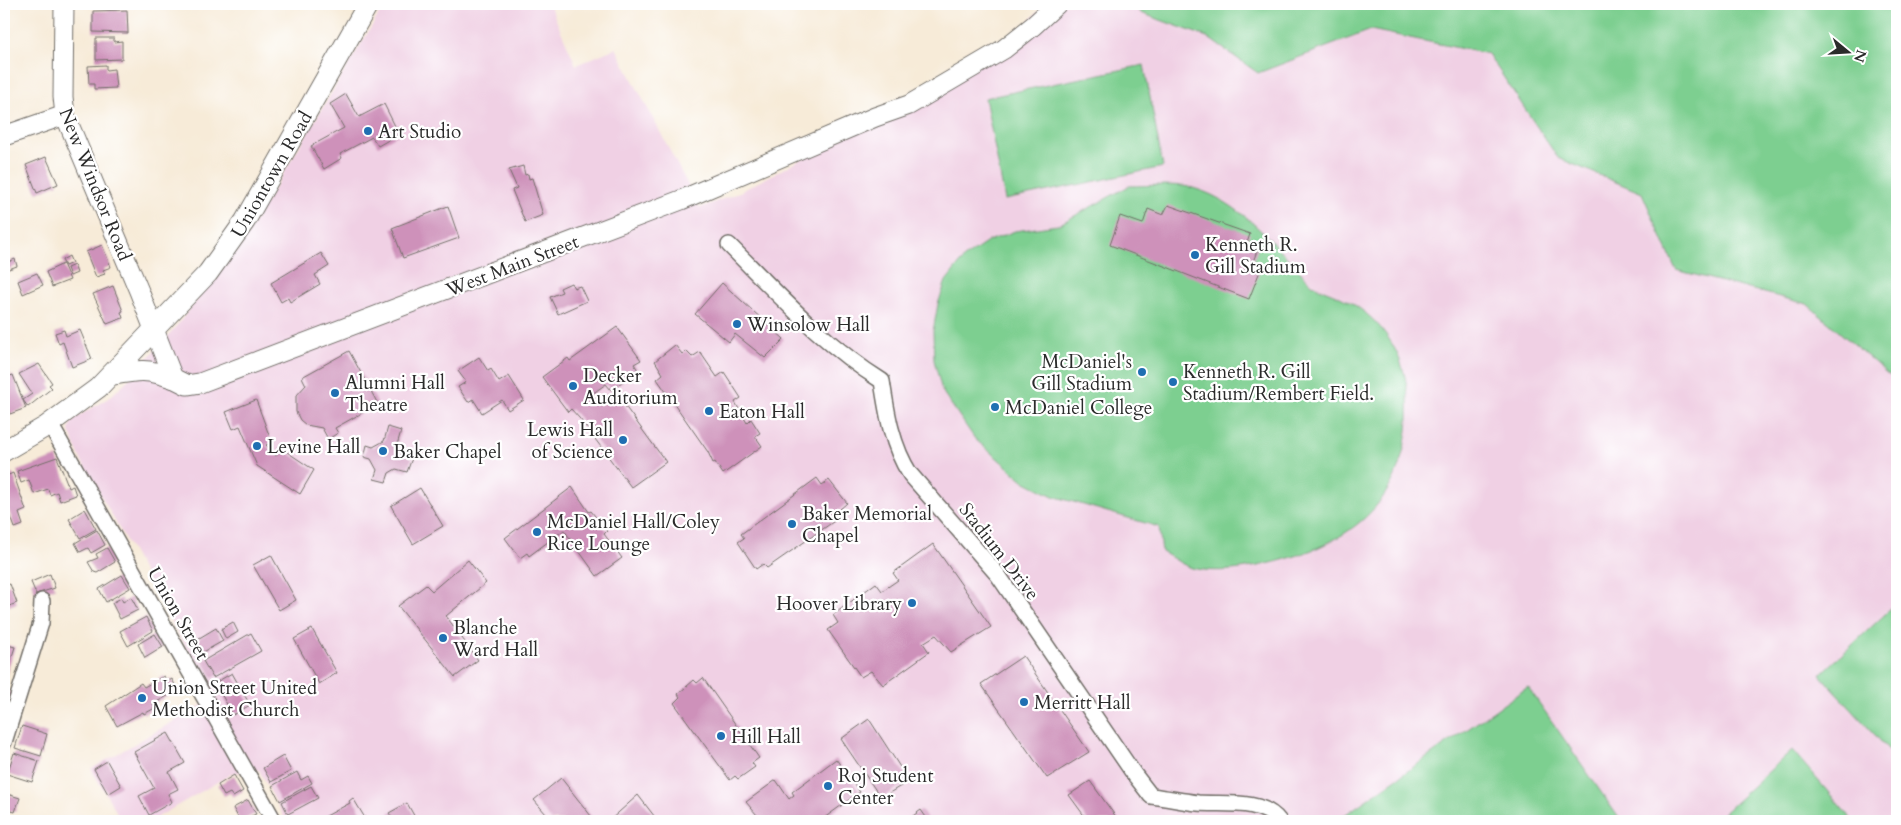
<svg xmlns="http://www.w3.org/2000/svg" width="1901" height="825" viewBox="0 0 1901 825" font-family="Cardo,serif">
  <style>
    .built { fill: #f0d0e4 }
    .green { fill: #7dcf90; stroke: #547d5e }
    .building { fill: #ce91ba }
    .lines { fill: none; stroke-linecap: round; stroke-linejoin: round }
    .minor-casing { stroke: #726e68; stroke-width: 18 }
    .tertiary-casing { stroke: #726e68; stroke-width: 21 }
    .secondary-casing { stroke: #726e68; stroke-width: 22 }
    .minor { stroke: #fff; stroke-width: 15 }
    .tertiary { stroke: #fff; stroke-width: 19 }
    .secondary { stroke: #fff; stroke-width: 20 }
    .poi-dot { fill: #1f6fb2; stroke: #fff; stroke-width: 2 }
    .labels { text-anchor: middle; stroke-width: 4.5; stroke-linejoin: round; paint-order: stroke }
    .poi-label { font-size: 19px; fill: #2b2b2b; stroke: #fff; text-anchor: start }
    .street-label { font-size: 19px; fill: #2b2b2b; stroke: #fff }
  </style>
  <rect width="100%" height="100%" fill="#fff"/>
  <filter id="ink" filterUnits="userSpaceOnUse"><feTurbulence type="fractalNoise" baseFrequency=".02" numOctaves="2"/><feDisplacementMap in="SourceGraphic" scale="10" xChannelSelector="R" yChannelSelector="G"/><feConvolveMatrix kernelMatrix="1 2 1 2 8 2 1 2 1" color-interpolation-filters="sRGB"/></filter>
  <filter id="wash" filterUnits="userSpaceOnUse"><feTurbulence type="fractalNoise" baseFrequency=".0096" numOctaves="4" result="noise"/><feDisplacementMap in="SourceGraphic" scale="20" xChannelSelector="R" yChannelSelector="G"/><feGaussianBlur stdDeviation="1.12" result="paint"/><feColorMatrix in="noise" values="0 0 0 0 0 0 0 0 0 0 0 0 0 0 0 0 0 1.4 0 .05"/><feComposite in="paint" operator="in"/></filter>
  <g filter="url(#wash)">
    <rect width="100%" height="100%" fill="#f7ebd8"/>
    <path class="built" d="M385,4H549L576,65L616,48L700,208L738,193L992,57L1046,4H1897V821H286L259,770L233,773L151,821H138L119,816L91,769L214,698L81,460L69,431L71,423L77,417L110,397L132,376L179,323L244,239Z"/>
    <path class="green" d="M1133,4H1897V382L1807,304L1676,270L1642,193L1558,158L1488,54L1371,30L1258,73L1207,37L1141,13Z
      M1144,65L1163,167L1005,200L985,98Z
      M1129,186C1148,186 1176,183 1193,188C1243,202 1275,247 1310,282C1317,289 1331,292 1340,297C1364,308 1384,327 1396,351C1407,374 1409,395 1408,420C1402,506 1348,544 1271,563C1246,569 1218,574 1192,568C1182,565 1172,557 1162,552L1159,527L1053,496L1024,481L975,439L942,391L934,360L933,331L938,304L946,281L964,258L989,241L1015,231L1058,225Z
      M1897,603V759L1820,675Z
      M1528,687L1621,821H1336Z
      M1792,750L1853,821H1715Z"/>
    <g id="blocks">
      <path class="building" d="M127,10L128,33L93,32V11Z
        M96,38H114V42L122,41V59L96,60Z
        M106,65V70L114,69L116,88L94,89V84H89L88,66Z
        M346,94L359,117L384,104L399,134L378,146L372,137L340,154L342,158L324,169L311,146L344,128L330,104Z
        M46,157L58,184L37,193L26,165Z
        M523,166L525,175L528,174L529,179L532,178L543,215L525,222L512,190L517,188L509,170Z
        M4,179L9,193L4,194Z
        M1168,205L1250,234L1247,243L1258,248L1253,262L1262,266L1249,299L1110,245L1120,216L1143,224L1148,209L1163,215Z
        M448,206L459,238L403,258L392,228Z
        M102,245L111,267L103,270L105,274L96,277L86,252Z
        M321,253L329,266L315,275L320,284L290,302L288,298L281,302L271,283Z
        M69,256L72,263L65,266L62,260Z
        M15,259L17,266L6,270L4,264Z
        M63,264L70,280L52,287L46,272Z
        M74,265L77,273L70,276L67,268Z
        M37,273L43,285L23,294L18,281Z
        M571,283L574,288L580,286L587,301L558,314L550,297L562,292L560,288Z
        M722,283L784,339L765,358L735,334L729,342L695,314Z
        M113,286L123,311L121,312L123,318L107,324L93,294Z
        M617,327L641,360L634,364L638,370L611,390L606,384L592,394L600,405L616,394L666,462L631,487L580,419L571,409L568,412L542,377L568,358L570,361Z
        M64,330L66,336L80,330L92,359L72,367L63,342L59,344L55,333Z
        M675,345L682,354L686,351L692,357L700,352L717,377L724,372L741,398L735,402L747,423L751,419L760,433L755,436L762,446L723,474L715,462L713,463L708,452L657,379L663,374L655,361Z
        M349,351L378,404L335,428L338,433L328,439L322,428L306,425L300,420L296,412V396L306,385L302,377Z
        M479,357L488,371L491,369L499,382L509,376L524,400L508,410L502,400L482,413L473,399L468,402L458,387L466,382L458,371Z
        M4,360L10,376L13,375L26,408L10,414L4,399Z
        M39,364L52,383L49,385L52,388L28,407L23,400L32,394L19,374Z
        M256,400L272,443L266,445L276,456L281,448L314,470L300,494L257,466L240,426L233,429L226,412Z
        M388,427L401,431L397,445L403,455L412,458L407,472L396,469L389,473L386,482L374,479L377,470L371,459L364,457L367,445L373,447L384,441Z
        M57,457L69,488L73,486L76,495L60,501L57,492L50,495L48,489L34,494L29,480L21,483L17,471Z
        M13,473L26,510L19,513L23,525L15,528L7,506L4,507V477Z
        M817,478L822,485L829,480L847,503L839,510L843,515L767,568L763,564L756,569L738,542L744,538L741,534Z
        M572,487L589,512L591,511L607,531L604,534L622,558L597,576L564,530L529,556L527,553L520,558L505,538Z
        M420,488L443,526L413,544L391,506Z
        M85,509L96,529L80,538L69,519Z
        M97,530L105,545L91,553L88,548L80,552L75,543Z
        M933,544L991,627L951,652L936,635L923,643L929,652L883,685L871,671L861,677L828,630L838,623L833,615L876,583L882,591L898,580L893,573Z
        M107,548L115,562L97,573L94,572L88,562L98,558L96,554Z
        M271,555L296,600L279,610L253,565Z
        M468,560L486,583L446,616L478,660L455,677L398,606L426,585L432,591Z
        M50,574L55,588L36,594L31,582Z
        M122,575L130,588L106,602L99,589Z
        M10,584L17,603L4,608V586Z
        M131,597L138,610L120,619L112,603L121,598L123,602Z
        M146,617L153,631L128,646L120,631Z
        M233,622L238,632L226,639L221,629Z
        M216,628L223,641L198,655L191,643Z
        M312,629L337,673L319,684L294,639Z
        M251,633L261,651L213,678L203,661Z
        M155,634L163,647L145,658L138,644Z
        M4,644L15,647L4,682Z
        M1023,656L1089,752L1047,778L981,684Z
        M232,673L250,705L233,715L215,683Z
        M164,676L167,682L172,679L175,685L170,687L173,693L153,704L155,708L144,714L143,712L117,726L106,706L141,683L144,687Z
        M703,678L759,758L752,763L755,767L738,779L735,776L730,780L674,703L680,697L678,694L694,680L697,683Z
        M4,690L12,693L8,705L4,704Z
        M869,719L909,781L881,798L841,739Z
        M22,726L47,734L41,756L15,748Z
        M168,733L185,763L169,772L178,789L168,794L172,802L149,815L139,796L154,788L134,752Z
        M14,753L39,761L32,782L7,774Z
        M283,756L291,771L271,782L263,768Z
        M836,759L860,792L820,821H762L746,802L776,780L789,799L794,795L792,792Z
        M107,761L121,786L108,794L94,769Z
        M297,772L301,780L308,776L312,783L280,801L272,786Z
        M234,775L243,791L233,797L230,793L224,796L218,785Z
        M561,778L595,821H552L534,800Z
        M1090,781L1119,821H1088L1069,795Z
        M311,786L318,798L288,814L282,802Z
        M4,793L20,798L15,812L4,809Z
        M638,795L658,821H609Z
        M353,798L365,818L359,821H317L350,803L349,801Z
        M248,800L256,814L240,821L233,808Z
        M407,803L417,821H394L389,813Z
        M921,810L928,820L930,818L932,821H906Z"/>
    </g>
  </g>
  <g filter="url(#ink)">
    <use href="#blocks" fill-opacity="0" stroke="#726e68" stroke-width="1"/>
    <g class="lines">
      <g class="minor-casing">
        <path id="minor" d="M729,245C777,293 824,345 882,381C887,414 892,446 910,474L998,575L1134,774L1151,796C1167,798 1182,801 1198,803C1223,805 1262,798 1279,821
          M50,424L274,821
          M4,742L41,623L42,601"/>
      </g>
      <g class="tertiary-casing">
        <path id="tertiary" d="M64,4L63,97L65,115L139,291L173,378L187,385L200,383L681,200L875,117L909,105L1004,49L1033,26L1057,4
          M4,136L65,115"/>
      </g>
      <g class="secondary-casing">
        <path id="secondary" d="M111,375C138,370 147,368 173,378
          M4,451L45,427L98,388L208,273L245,221L368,4"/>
      </g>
      <use href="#minor" class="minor"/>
      <use href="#tertiary" class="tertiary"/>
      <use href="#secondary" class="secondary"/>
    </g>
  </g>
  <g class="poi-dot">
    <circle cx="368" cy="131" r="5"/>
    <circle cx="1195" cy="255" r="5"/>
    <circle cx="737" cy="324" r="5"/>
    <circle cx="1142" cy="372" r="5"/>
    <circle cx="1173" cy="382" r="5"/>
    <circle cx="573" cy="386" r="5"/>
    <circle cx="335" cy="393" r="5"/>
    <circle cx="995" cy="407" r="5"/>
    <circle cx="709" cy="411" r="5"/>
    <circle cx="623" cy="440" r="5"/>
    <circle cx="257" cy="446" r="5"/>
    <circle cx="383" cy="451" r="5"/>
    <circle cx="792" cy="524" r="5"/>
    <circle cx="537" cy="532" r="5"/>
    <circle cx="912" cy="603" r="5"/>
    <circle cx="443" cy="638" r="5"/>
    <circle cx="142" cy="698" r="5"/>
    <circle cx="1024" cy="702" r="5"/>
    <circle cx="721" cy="736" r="5"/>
    <circle cx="828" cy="786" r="5"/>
  </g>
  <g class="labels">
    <g class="poi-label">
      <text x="378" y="138">Art Studio</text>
      <text x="1205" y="251">Kenneth R.<tspan x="1205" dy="22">Gill Stadium</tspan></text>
      <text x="747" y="331">Winsolow Hall</text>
      <text x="1132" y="368" text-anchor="end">McDaniel's<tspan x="1132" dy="22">Gill Stadium</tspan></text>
      <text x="1183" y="378">Kenneth R. Gill<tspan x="1183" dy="22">Stadium/Rembert Field.</tspan></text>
      <text x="583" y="382">Decker<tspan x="583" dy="22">Auditorium</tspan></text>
      <text x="345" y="389">Alumni Hall<tspan x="345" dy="22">Theatre</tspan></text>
      <text x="1005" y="414">McDaniel College</text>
      <text x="719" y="418">Eaton Hall</text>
      <text x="613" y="436" text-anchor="end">Lewis Hall<tspan x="613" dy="22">of Science</tspan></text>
      <text x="267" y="453">Levine Hall</text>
      <text x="393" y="458">Baker Chapel</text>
      <text x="802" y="520">Baker Memorial<tspan x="802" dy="22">Chapel</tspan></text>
      <text x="547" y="528">McDaniel Hall/Coley<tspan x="547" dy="22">Rice Lounge</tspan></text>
      <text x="902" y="610" text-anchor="end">Hoover Library</text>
      <text x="453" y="634">Blanche<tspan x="453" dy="22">Ward Hall</tspan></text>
      <text x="152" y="694">Union Street United<tspan x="152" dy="22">Methodist Church</tspan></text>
      <text x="1034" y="709">Merritt Hall</text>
      <text x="731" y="743">Hill Hall</text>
      <text x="838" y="782">Roj Student<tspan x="838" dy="22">Center</tspan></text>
    </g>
    <g class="street-label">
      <text transform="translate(271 174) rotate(-60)" y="7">Uniontown Road</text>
      <text transform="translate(96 184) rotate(68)" y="7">New Windsor Road</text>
      <text transform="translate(512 265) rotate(-21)" y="7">West Main Street</text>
      <text transform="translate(1000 551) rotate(52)" y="7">Stadium Drive</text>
      <text transform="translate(179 613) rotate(60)" y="7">Union Street</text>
    </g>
  </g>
  <rect width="1901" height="825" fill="none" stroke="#fff" stroke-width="20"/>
  <g transform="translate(1848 52) rotate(108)" stroke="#ffffff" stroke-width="4" paint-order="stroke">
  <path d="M0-4L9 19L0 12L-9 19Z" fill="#2b2b2b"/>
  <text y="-8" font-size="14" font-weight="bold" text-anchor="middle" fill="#2b2b2b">N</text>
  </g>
</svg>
